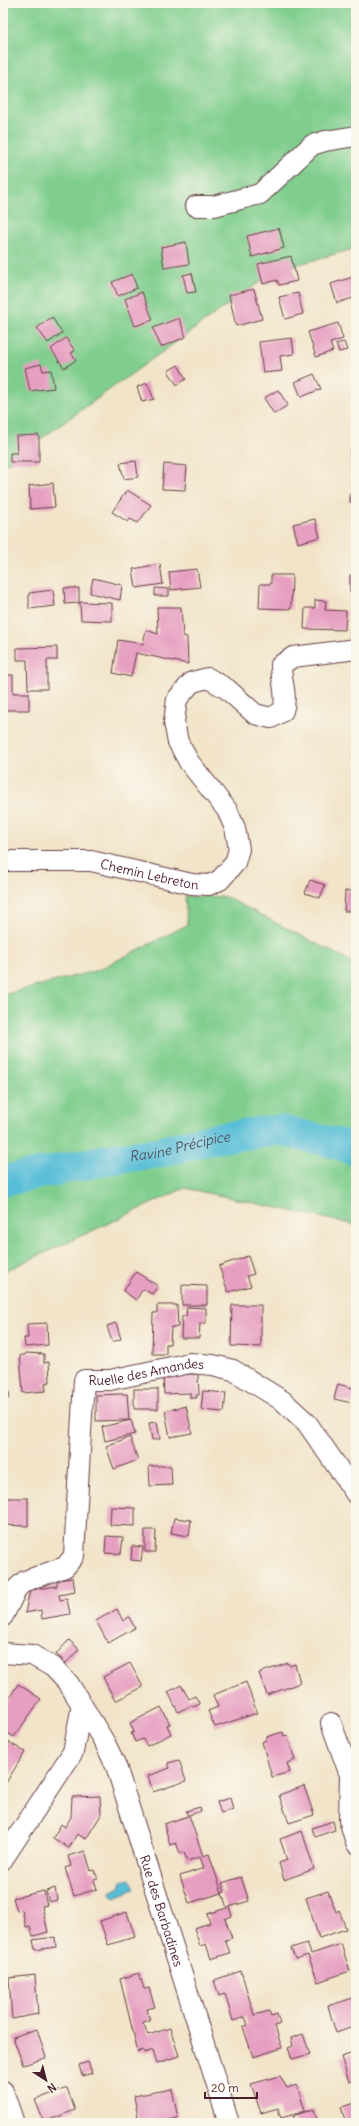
<svg xmlns="http://www.w3.org/2000/svg" width="359" height="2126" viewBox="0 0 359 2126" font-family="Delius,sans-serif">
  <style>
    .green { fill: #7fce8e; stroke: #64765c }
    .water { fill: #59bed7; stroke: #526e81 }
    .lines { fill: none; stroke-linecap: round; stroke-linejoin: round }
    .river { stroke: #59bed7; stroke-width: 31 }
    .building { fill: #e69ec1 }
    .lane-casing { stroke: #633d43; stroke-width: 12 }
    .street-casing { stroke: #633d43; stroke-width: 22 }
    .lane { stroke: #fff; stroke-width: 10 }
    .street { stroke: #fff; stroke-width: 20 }
    .labels { text-anchor: middle; stroke-width: 4; stroke-linejoin: round; paint-order: stroke }
    .street-label { font-size: 13px; fill: #4a1f2b; stroke: #fbf7ec }
    .water-label { font-size: 14px; font-style: italic; fill: #4f5767; stroke: #fbf7ec }
  </style>
  <rect width="100%" height="100%" fill="#fbf7ec"/>
  <filter id="ink" filterUnits="userSpaceOnUse"><feTurbulence type="fractalNoise" baseFrequency=".025" numOctaves="2"/><feDisplacementMap in="SourceGraphic" scale="8" xChannelSelector="R" yChannelSelector="G"/><feConvolveMatrix kernelMatrix="1 2 1 2 8 2 1 2 1" color-interpolation-filters="sRGB"/></filter>
  <filter id="wash" filterUnits="userSpaceOnUse"><feTurbulence type="fractalNoise" baseFrequency=".012" numOctaves="4" result="noise"/><feDisplacementMap in="SourceGraphic" scale="16" xChannelSelector="R" yChannelSelector="G"/><feGaussianBlur stdDeviation="0.9" result="paint"/><feColorMatrix in="noise" values="0 0 0 0 0 0 0 0 0 0 0 0 0 0 0 0 0 1.4 0 .05"/><feComposite in="paint" operator="in"/></filter>
  <g filter="url(#wash)">
    <rect width="100%" height="100%" fill="#f1e4c9"/>
    <path class="green" d="M3,3H356V248L275,271L3,466Z
      M185,896L226,897L356,964V1225L185,1188L3,1272V995L98,970L187,925Z"/>
    <path class="water" d="M130,1879L135,1889L115,1897L111,1895V1892L120,1887L122,1881Z"/>
    <g class="lines">
      <path class="river" id="s1" d="M3,1181L111,1159L156,1153L217,1138L279,1130L339,1144L356,1151"/>
    </g>
    <g id="blocks">
      <path class="building" d="M279,228L284,248L252,257L247,236Z
        M186,242L189,264L164,268L161,247Z
        M291,256L297,281L279,285L277,280L263,284L258,264Z
        M192,273L196,292L187,293L183,275Z
        M132,274L137,288L118,296L112,282Z
        M356,276V297L337,303L331,284Z
        M254,289L262,319L236,326L229,295Z
        M142,292L153,320L135,326L125,299Z
        M298,293L303,314L285,319L279,297Z
        M52,317L62,333L48,343L37,328Z
        M179,318L186,337L161,347L153,328Z
        M338,323L343,339L330,343L333,351L316,357L308,332Z
        M66,338L75,351L71,353L76,360L64,368L51,349Z
        M292,338L294,354L280,356L282,371L263,373L259,342Z
        M344,342L347,350L339,352L336,344Z
        M41,364L43,371L51,370L54,388L30,391L25,368Z
        M178,365L186,379L177,385L168,371Z
        M314,374L321,389L301,397L295,382Z
        M147,383L154,399L142,402L137,387Z
        M278,390L288,405L274,414L264,398Z
        M39,435V462H10V453H17L16,436Z
        M356,451V470H352L350,452Z
        M136,461L138,477L124,479L120,463Z
        M164,464L187,466L185,490L162,489Z
        M53,483L55,507L30,509L29,486Z
        M127,490L151,505L138,523L130,519L128,522L112,512Z
        M350,494H356V502H350Z
        M315,519L320,537L298,543L293,524Z
        M160,564L163,584L136,588L133,569Z
        M197,569L200,587L171,590L169,572Z
        M356,574V591L350,592V575Z
        M271,575H292L291,609L259,608L260,584H271Z
        M93,578L122,585L120,600L90,593Z
        M64,588H79V603L65,604Z
        M155,588L169,589V596H155Z
        M53,590L55,606L29,609V593Z
        M354,593H356V612H354Z
        M315,600L326,601L325,610L346,611L345,630L304,629L305,608H315Z
        M80,602L112,603V621L81,620Z
        M157,607H181L183,636L187,637L188,664L136,653L131,677L113,673L118,640L143,644L146,630L158,634Z
        M57,647V660H47V689H28L27,660H17V648Z
        M3,675H13V693H29V710H3Z
        M310,880L325,885L320,898L305,893Z
        M345,891H353V898H356V911H344Z
        M248,1256L254,1274L247,1276L251,1286L228,1292L219,1266Z
        M136,1272L158,1286L152,1294L143,1289L136,1300L123,1291Z
        M182,1285L207,1286V1305H182Z
        M157,1305H177L178,1327H171L170,1344H166V1354H152L153,1313H157Z
        M232,1305H261V1347L231,1346Z
        M187,1307L206,1308V1323H200L199,1338H181L182,1316H186Z
        M47,1323L48,1345L25,1347L24,1338H28L27,1324Z
        M116,1323L121,1339L112,1342L107,1326Z
        M25,1353L44,1354V1363L49,1362L50,1382L45,1383L46,1391L23,1393L20,1355H25Z
        M163,1374H198L199,1395H196L197,1398H190V1393L164,1394Z
        M338,1384L356,1389L352,1403L334,1399Z
        M134,1389H158V1409H134Z
        M203,1391L226,1393L224,1412L201,1410Z
        M121,1394H127L129,1420L96,1421V1395Z
        M186,1406L192,1433L170,1437L165,1411Z
        M131,1420L135,1434L105,1441L102,1427Z
        M157,1422L160,1439L152,1440L149,1423Z
        M130,1437L138,1460L114,1469L106,1446Z
        M149,1466H171L172,1485L150,1486Z
        M3,1498H28V1526L3,1525Z
        M111,1507L135,1508V1526L110,1525Z
        M174,1518L191,1520L189,1536L171,1533Z
        M145,1530H156L155,1552H145Z
        M106,1536L123,1537L121,1554L105,1553Z
        M132,1546L143,1547L141,1561L131,1560Z
        M73,1578L75,1592L59,1595L60,1600L67,1599L70,1614L42,1619L41,1610L25,1613L30,1590L57,1586V1580Z
        M117,1609L123,1621L129,1617L135,1628L108,1643L96,1621Z
        M69,1640L79,1649L66,1663L56,1654Z
        M130,1663L143,1687L115,1701L103,1677Z
        M288,1663L290,1666L295,1664L300,1683L267,1695L259,1673Z
        M246,1682L257,1713L215,1727L208,1711L218,1707L213,1695Z
        M18,1684L41,1699L14,1737L3,1730V1708Z
        M181,1685L189,1699L195,1696L200,1704L193,1707L192,1705L178,1712L168,1692Z
        M161,1707L170,1724L167,1725L171,1734L147,1746L143,1739L135,1742L131,1733L134,1732L130,1723Z
        M283,1732L284,1736L287,1735L295,1760L287,1763L290,1772L272,1777L262,1742L266,1740V1737Z
        M4,1739L25,1752L4,1786H3Z
        M179,1760L186,1781L153,1792L148,1776L170,1768L168,1763Z
        M304,1786L314,1815L289,1823L279,1795Z
        M100,1796L101,1815L86,1839L77,1834L69,1848L53,1838L61,1824L65,1827L71,1817L72,1797Z
        M230,1798L233,1809L221,1813L217,1802Z
        M200,1807L201,1811L189,1815L203,1856L209,1854L222,1893L189,1903L180,1876L204,1868L200,1857L187,1861L184,1852L180,1853L176,1843L170,1845L164,1824L188,1816L186,1811Z
        M333,1821L335,1830L315,1837L312,1828Z
        M302,1831L314,1869L284,1880L279,1863L287,1860L280,1839Z
        M85,1851L91,1871L94,1870L98,1879L94,1880L97,1889L74,1896L65,1868L71,1866L68,1856Z
        M241,1877L249,1901L229,1907L232,1916L225,1919L232,1938L225,1940L230,1953L211,1959L206,1944L200,1946L194,1928L210,1923L207,1914L227,1908L222,1893L225,1892L222,1883Z
        M55,1888L57,1900L49,1902L46,1891Z
        M44,1891L47,1905L42,1906L48,1932L33,1936L30,1926L26,1927L22,1910L17,1911L13,1898Z
        M328,1891L336,1912L339,1910L346,1929L319,1938L306,1898Z
        M127,1912L135,1937L108,1945L100,1921Z
        M55,1937L56,1947L35,1950L33,1940Z
        M307,1943L311,1954L341,1944L350,1971L318,1982L308,1955L295,1959L291,1948Z
        M241,1971L254,2015L269,2011L271,2016L277,2014L280,2024L275,2026L282,2048L253,2057L243,2027L248,2025L245,2017L233,2021L225,1994L219,1996L214,1980Z
        M139,1973L144,1989L149,1988L155,2007L147,2009L150,2020L143,2022L148,2035L170,2028L179,2056L157,2063L153,2050L144,2053L143,2050L138,2052L120,1979Z
        M35,1975L38,2014L12,2019L9,1978Z
        M356,1997V2026L336,2033L328,2006Z
        M37,2029L46,2058L23,2065L13,2037Z
        M303,2034L310,2054L292,2059L288,2048L293,2046L291,2038Z
        M356,2052V2080L349,2082L341,2057Z
        M88,2062L92,2073L82,2076L79,2065Z
        M280,2076L287,2088L297,2085L305,2111L281,2118L278,2108L261,2113L251,2084Z
        M67,2088L75,2110L44,2122L35,2100Z
        M172,2089L178,2118L151,2123H139L134,2096Z
        M356,2103V2123H346L341,2107Z
        M314,2109L318,2123H295L293,2116Z"/>
    </g>
  </g>
  <g filter="url(#ink)">
    <use href="#blocks" fill-opacity="0" stroke="#633d43" stroke-width="1"/>
    <g class="lines">
      <g class="lane-casing">
        <path id="lane" d="M3,1395H4"/>
      </g>
      <g class="street-casing">
        <g id="street">
          <path d="M196,206H214L260,194L312,145L325,141L356,136"/>
          <path id="s2" d="M3,861H91L192,884L209,885L220,880L235,863L239,849L235,828L227,810L189,762L178,742L174,722L177,699L192,682L208,678L227,689L255,714L271,718L283,711C288,696 281,681 281,665L293,657L356,649"/>
          <path id="s3" d="M3,1616L17,1588L25,1581L65,1567L74,1556L84,1380H110L190,1363L213,1365L233,1370L283,1401L307,1423L356,1494"/>
          <path id="s4" d="M3,1653L32,1655L53,1667L69,1684L105,1743L116,1766L229,2123"/>
          <path d="M331,1723L350,1775L349,1819L356,1843"/>
          <path d="M3,1859L73,1752L82,1705"/>
          <path d="M3,2091L14,2123"/>
        </g>
      </g>
      <use href="#lane" class="lane"/>
      <use href="#street" class="street"/>
    </g>
  </g>
  <g class="labels">
    <g class="street-label">
      <text dy="5" stroke="none"><textPath href="#s2" startOffset="148">Chemin Lebreton</textPath></text>
      <text dy="5" stroke="none"><textPath href="#s3" startOffset="338">Ruelle des Amandes</textPath></text>
      <text dy="5" stroke="none"><textPath href="#s4" startOffset="323">Rue des Barbadines</textPath></text>
    </g>
    <g class="water-label">
      <text dy="5" stroke="none"><textPath href="#s1" startOffset="180">Ravine Précipice</textPath></text>
    </g>
  </g>
  <rect width="359" height="2126" fill="none" stroke="#fbf7ec" stroke-width="16"/>
  <g transform="translate(46 2080) rotate(144)" stroke="#fbf7ec" stroke-width="3" paint-order="stroke">
  <path d="M0-3L7 15L0 10L-7 15Z" fill="#4a1f2b"/>
  <text y="-6" font-size="11" font-weight="bold" text-anchor="middle" fill="#4a1f2b">N</text>
  </g>
  <path d="M205 2092v6h52v-6" fill="none" stroke="#4a1f2b" stroke-width="2"/>
  <text x="211" y="2092" font-size="12" fill="#4a1f2b" stroke="#fbf7ec" stroke-width="3" paint-order="stroke">20 m</text>
</svg>
